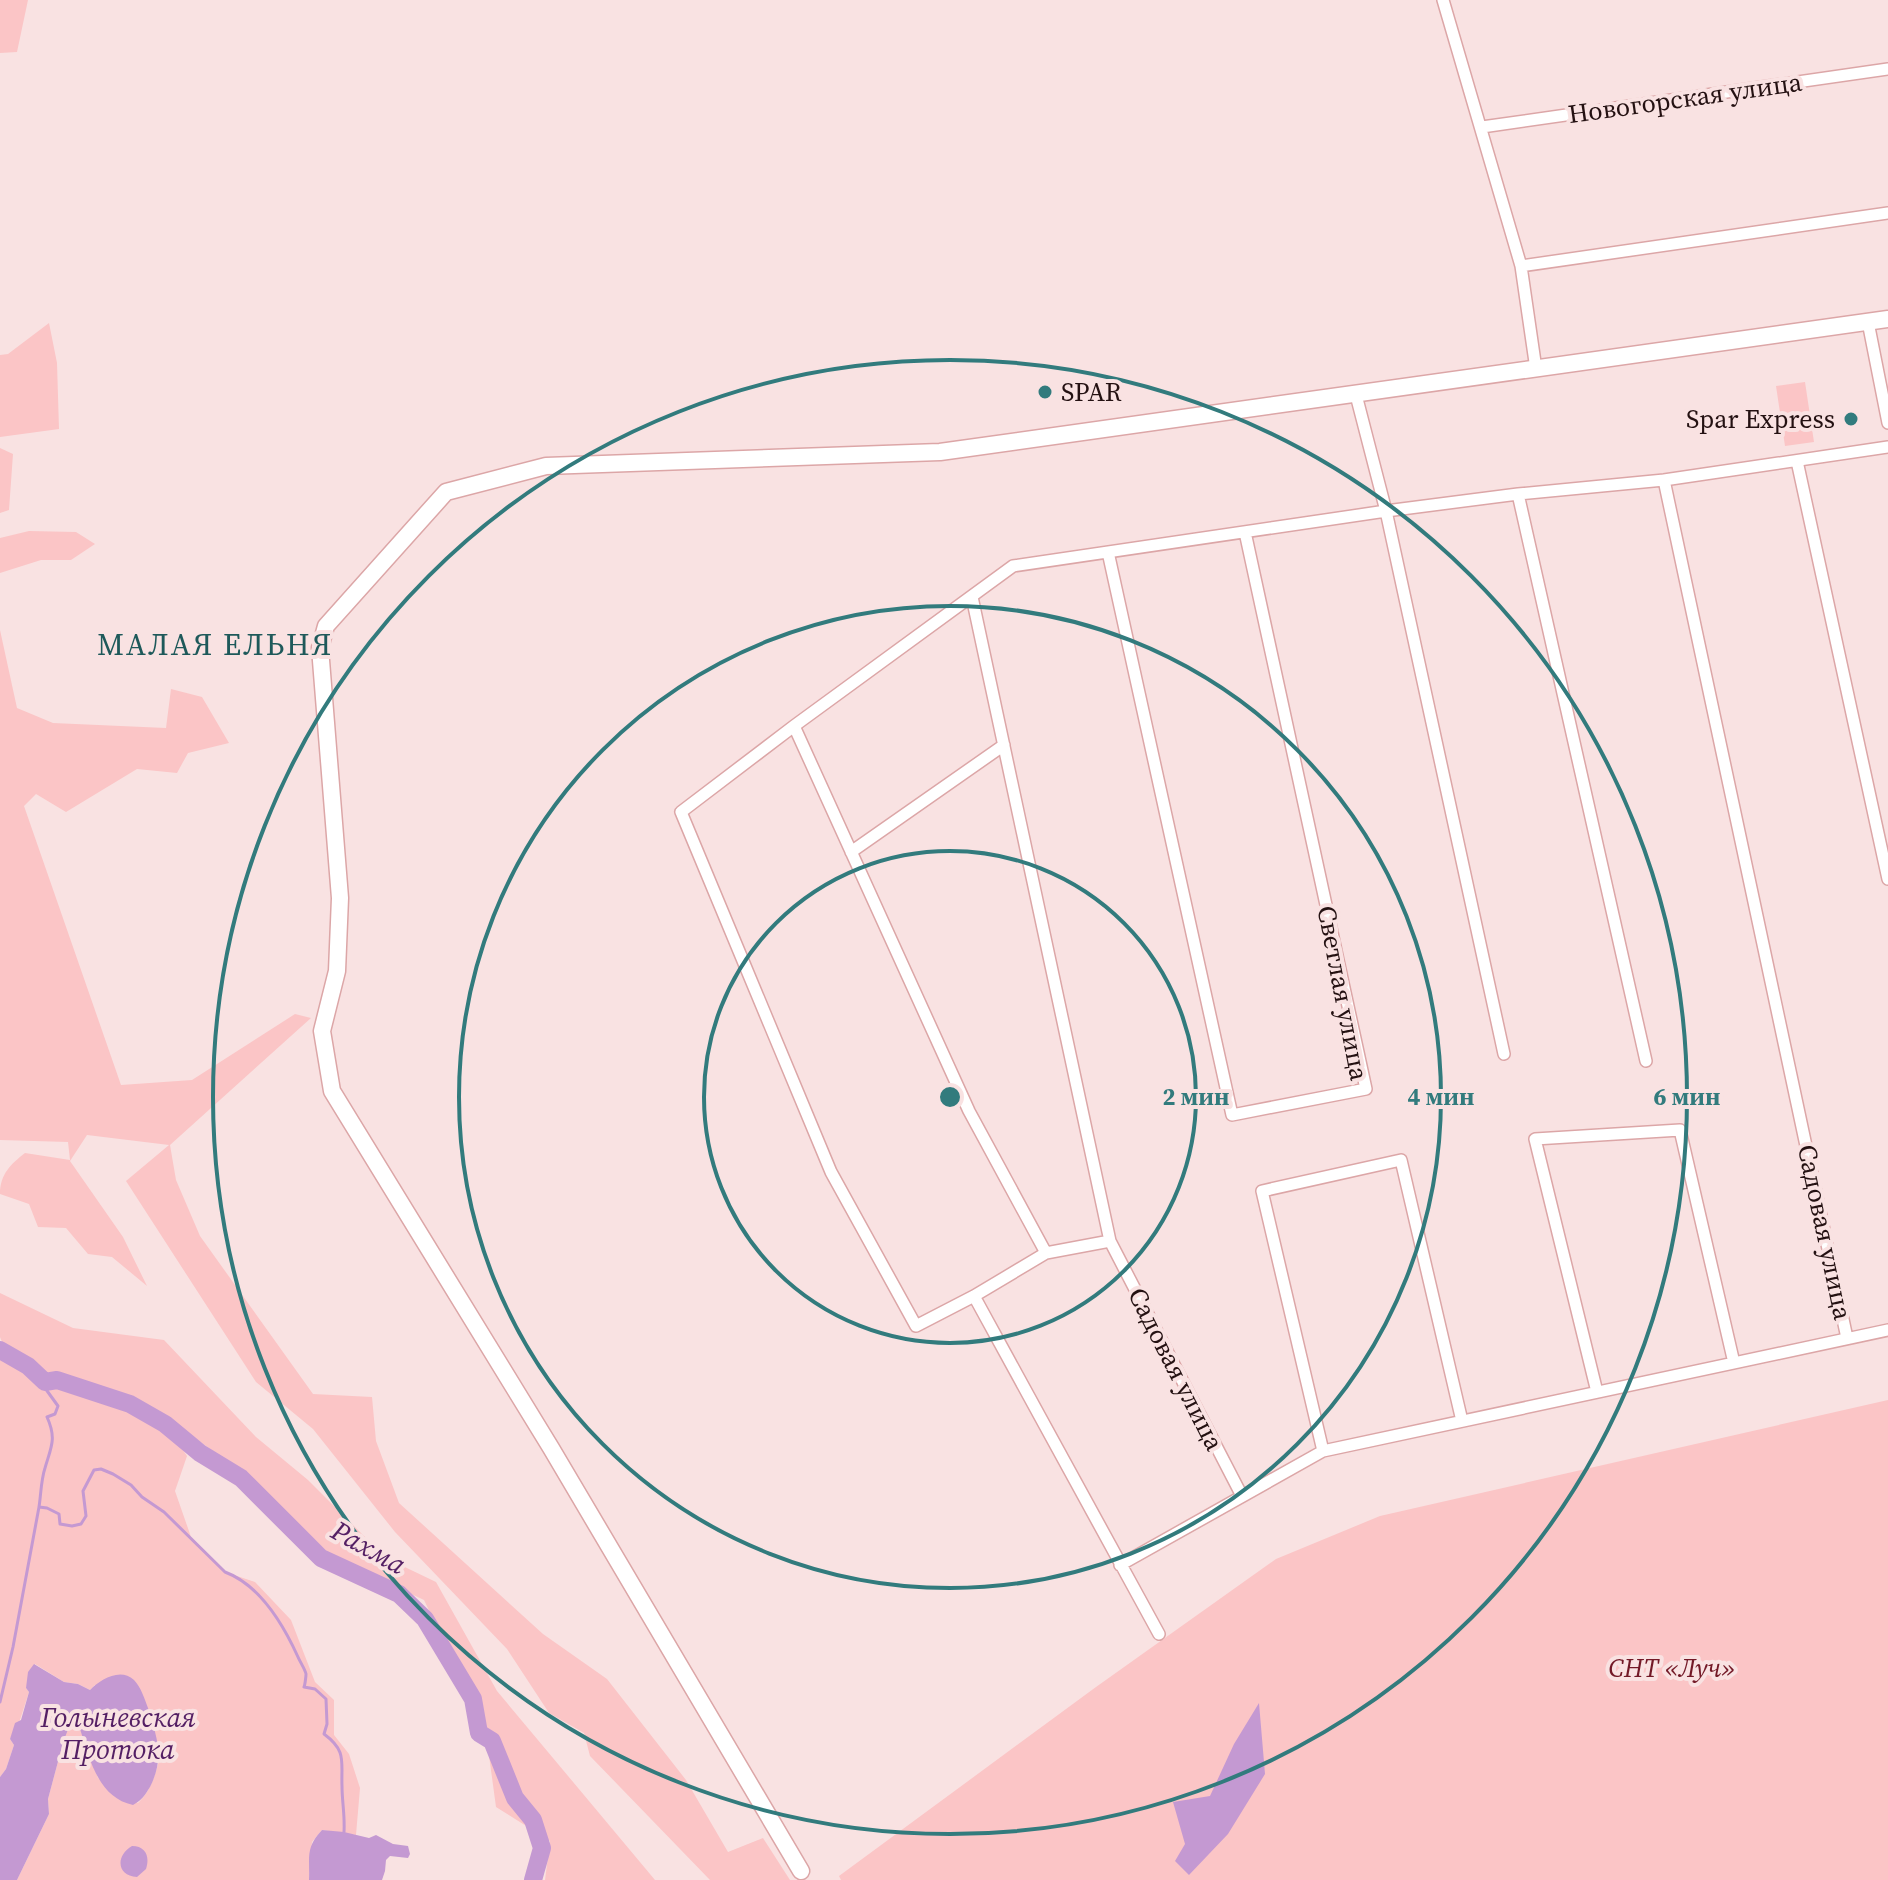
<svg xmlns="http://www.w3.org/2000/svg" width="1888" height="1880" viewBox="0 0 1888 1880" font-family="'Source Serif 4',serif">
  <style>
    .green { fill: #fbc5c6 }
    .water { fill: #c499d2 }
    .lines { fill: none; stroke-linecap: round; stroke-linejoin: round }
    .stream { stroke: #c499d2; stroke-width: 3 }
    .river { stroke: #c499d2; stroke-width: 18 }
    .street-casing { stroke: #dca6a7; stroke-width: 14 }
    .secondary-casing { stroke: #dca6a7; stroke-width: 19 }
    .street { stroke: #fff; stroke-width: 11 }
    .secondary { stroke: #fff; stroke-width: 16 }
    .ring { fill: none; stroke: #327b7d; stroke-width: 4 }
    .poi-dot { fill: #327b7d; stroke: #f9e2e2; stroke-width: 3 }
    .labels { text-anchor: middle; stroke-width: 8; stroke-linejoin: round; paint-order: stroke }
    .street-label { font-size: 26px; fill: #241112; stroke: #f9e2e2 }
    .poi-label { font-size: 26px; fill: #241112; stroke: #f9e2e2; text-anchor: start }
    .park-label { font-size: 26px; font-style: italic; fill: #731927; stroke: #f9e2e2 }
    .water-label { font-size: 28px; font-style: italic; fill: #541f64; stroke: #f9e2e2 }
    .quarter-label { font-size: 30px; letter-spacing: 2px; fill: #1e595a; stroke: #f9e2e2 }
    .centre { fill: #327b7d; stroke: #f9e2e2; stroke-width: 4 }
    .ring-label { font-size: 24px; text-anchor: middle; font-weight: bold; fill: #327b7d; stroke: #f9e2e2; stroke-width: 8; stroke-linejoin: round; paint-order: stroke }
  </style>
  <rect width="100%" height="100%" fill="#f9e2e2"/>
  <path class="green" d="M0,0H28L17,52L0,53Z
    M49,323L57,363L59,429L0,437V355L8,354Z
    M1805,382L1814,442L1785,446L1776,386Z
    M0,448L13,454L9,510L0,513Z
    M29,531L76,532L95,544L71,560H41L0,573V538Z
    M0,630L17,708L53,723L166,728L171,689L202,697L229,743L188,753L177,773L137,769L66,812L36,794L24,806L121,1085L192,1080L295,1014L311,1018L170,1145L176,1180L200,1236L313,1394L372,1397L376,1441L399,1503L543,1634L607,1679L686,1780L728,1852L763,1838L790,1880H710L590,1756L584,1733L549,1713L507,1649L395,1532L313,1429L256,1382L126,1181L169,1145L87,1135L70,1161L123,1237L147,1286L112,1257L88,1254L66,1228L38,1227L29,1204L0,1194C0,1174 11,1164 25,1153L70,1160L68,1142L0,1140Z
    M0,1293L73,1328L164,1340L256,1437L308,1480L386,1558L436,1582L497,1691L655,1880H545L550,1841L496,1807L485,1726L424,1600L322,1552L233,1465L162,1415L134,1405L165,1424L187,1456L175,1491L191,1537L225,1572L255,1582L291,1620L315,1682L334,1700V1735L349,1754L360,1788L356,1835L322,1830L312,1842L309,1880H17L49,1814L48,1799L63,1743L70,1721L74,1719L78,1723L98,1778L138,1803C150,1792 155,1775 159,1761L95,1685L90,1690L78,1684L64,1682L35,1664L26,1688L29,1692L20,1720L10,1739L14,1745L6,1769L0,1777V1350L28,1366L45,1382L57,1380L116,1399C92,1390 7,1363 0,1337C0,1328 0,1304 0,1293Z
    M1888,1400V1880H841L839,1876L1096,1687L1276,1559L1380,1516Z"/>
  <path class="water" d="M34,1664L64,1682L78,1684L90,1690C100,1680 120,1667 134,1680C141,1687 145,1700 148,1708C157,1738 165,1757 150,1787C145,1795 142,1800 133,1805C96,1797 89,1755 78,1723L74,1720L71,1721L63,1743L48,1799L49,1814L17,1880H0V1777L6,1769L14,1745L10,1739L15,1723L21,1720L29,1692L26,1688L28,1672Z
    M1259,1703L1265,1774L1228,1834L1189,1875L1175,1861L1185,1844L1173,1802L1210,1796L1234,1744Z
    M322,1830L344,1832L369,1838L376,1835L393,1844L408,1846L410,1854L408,1858L390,1856L386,1860L385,1871L382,1880H309C310,1857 305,1848 322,1830Z
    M132,1846C146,1846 150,1857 146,1869L137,1877C117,1876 115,1856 132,1846Z"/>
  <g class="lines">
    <path class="stream" d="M45,1382V1388L58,1406L55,1414L47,1417C57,1439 51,1447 45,1468C41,1480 41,1494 39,1507L47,1508L59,1514L60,1524L72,1526L81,1524L86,1516L83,1491L94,1470L101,1469L113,1474L131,1485L142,1497L164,1512L225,1572C260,1585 283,1624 298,1657C300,1662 305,1669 306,1674C306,1676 305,1685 304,1687L315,1689L326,1699L327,1724L324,1734C347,1751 341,1761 342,1786C342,1802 345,1815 344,1832
      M0,1702L13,1647L39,1507"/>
    <path class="river" d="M0,1350L28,1366L45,1382L57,1380L130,1404L165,1424L200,1453L241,1478L321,1558L399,1594L425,1619L473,1699L479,1733L492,1741L515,1798L533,1820L542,1848L533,1880"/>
    <g class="street-casing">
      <path id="street" d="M1443,0L1521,266L1536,369
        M1482,127L1888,69
        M1521,266L1888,213
        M1868,322L1888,423
        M1356,395L1386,511L1504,1054
        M1797,461L1888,879
        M1664,480L1847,1338
        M1518,494L1646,1061
        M1108,552L1232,1115L1366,1089L1245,532
        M972,597L1110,1241L1242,1496
        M794,726L969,1111L1046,1253
        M851,852L1004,745
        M1110,1241L1046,1253L974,1296L916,1326L831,1172L681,812L794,726L1013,566L1386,511L1518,494L1664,480L1888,447
        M974,1296L1159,1634
        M1597,1392L1535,1139L1680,1130L1734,1363
        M1323,1451L1262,1191L1401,1160L1462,1421
        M1120,1565L1323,1451L1888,1330"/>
    </g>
    <g class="secondary-casing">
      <path id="secondary" d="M801,1871L551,1448L332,1091L322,1031L337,971L340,898L320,648L326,626L446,492L546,466L940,452L1888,319"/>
    </g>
    <use href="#street" class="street"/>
    <use href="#secondary" class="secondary"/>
  </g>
  <g class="ring">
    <circle cx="950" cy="1097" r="246"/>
    <circle cx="950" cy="1097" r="491"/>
    <circle cx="950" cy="1097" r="737"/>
  </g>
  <g class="poi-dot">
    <circle cx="1045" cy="392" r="8"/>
    <circle cx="1851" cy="419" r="8"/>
  </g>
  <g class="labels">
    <g class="street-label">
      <text transform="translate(1685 98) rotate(-8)" y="9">Новогорская улица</text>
      <text transform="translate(1343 993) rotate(79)" y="9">Светлая улица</text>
      <text transform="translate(1825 1232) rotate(78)" y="9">Садовая улица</text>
      <text transform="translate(1176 1369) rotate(63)" y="9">Садовая улица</text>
    </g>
    <g class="poi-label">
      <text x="1061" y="401">SPAR</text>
      <text x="1835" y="428" text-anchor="end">Spar Express</text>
    </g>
    <g class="park-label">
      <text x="1672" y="1677">СНТ «Луч»</text>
    </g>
    <g class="water-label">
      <text transform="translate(369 1547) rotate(29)" y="10">Рахма</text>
      <text x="118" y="1727">Голыневская<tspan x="118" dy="32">Протока</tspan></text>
    </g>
    <g class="quarter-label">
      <text x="215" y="655">МАЛАЯ ЕЛЬНЯ</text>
    </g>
  </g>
  <circle cx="950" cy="1097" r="12" class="centre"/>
  <g class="ring-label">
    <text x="1196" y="1105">2 мин</text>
    <text x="1441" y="1105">4 мин</text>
    <text x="1687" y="1105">6 мин</text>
  </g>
</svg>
